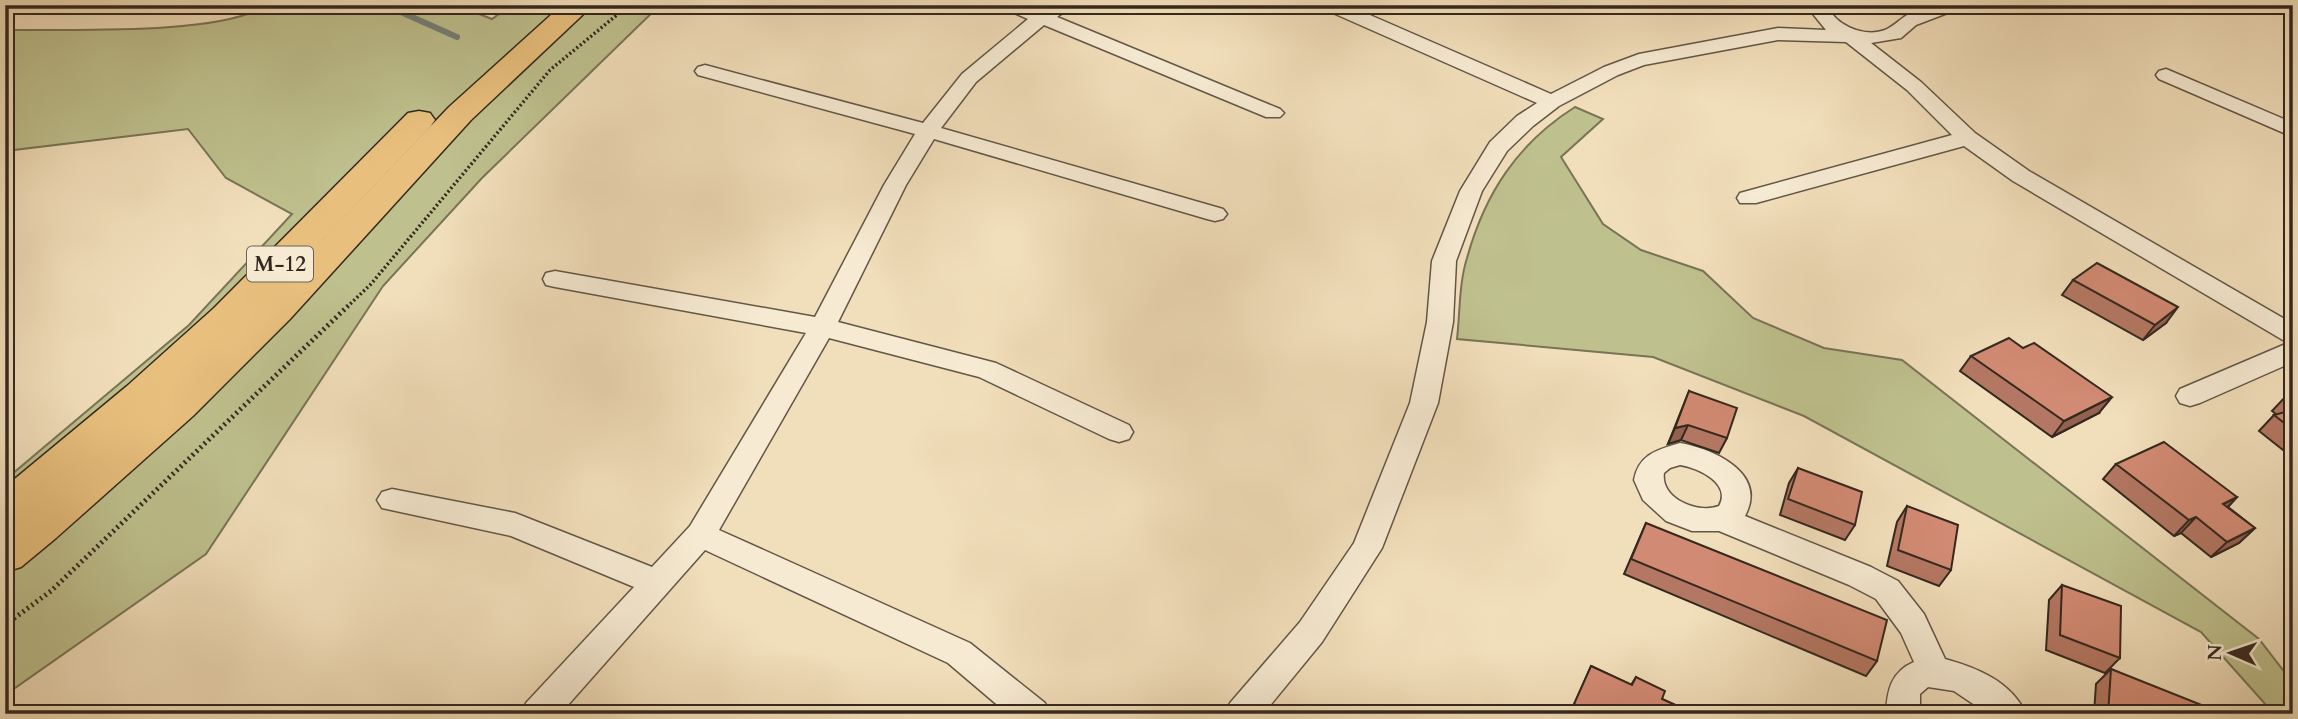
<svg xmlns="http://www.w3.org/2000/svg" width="2298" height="719" viewBox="0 0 2298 719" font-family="Cardo,serif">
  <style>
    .green { fill: #bec08d; stroke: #797456; stroke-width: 2 }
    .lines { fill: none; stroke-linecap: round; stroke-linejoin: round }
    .stream { stroke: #74807b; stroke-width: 6 }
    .minor-casing { stroke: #635646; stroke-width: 3 }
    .highway-casing { stroke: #34281f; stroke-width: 3 }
    .path-far1 { stroke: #34281f; stroke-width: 3.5; stroke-dasharray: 2 2.5; stroke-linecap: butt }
    .path { stroke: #34281f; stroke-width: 5; stroke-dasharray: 2 3.5; stroke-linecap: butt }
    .minor { fill: #f6ead2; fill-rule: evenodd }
    .highway { fill: #e8bf7d; fill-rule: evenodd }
    .wall { fill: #b47763; stroke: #34281f; stroke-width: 2 }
    .shaded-wall { fill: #926150; stroke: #34281f; stroke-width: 2 }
    .building { fill: #d18a73; stroke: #34281f; stroke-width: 2 }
    .labels { text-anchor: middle; stroke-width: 6; stroke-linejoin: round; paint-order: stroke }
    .shield { fill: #f6ead2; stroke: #6e6255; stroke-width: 2 }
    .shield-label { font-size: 21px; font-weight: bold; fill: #34281f }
  </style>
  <rect width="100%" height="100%" fill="#f1deba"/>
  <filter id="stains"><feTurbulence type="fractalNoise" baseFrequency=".00286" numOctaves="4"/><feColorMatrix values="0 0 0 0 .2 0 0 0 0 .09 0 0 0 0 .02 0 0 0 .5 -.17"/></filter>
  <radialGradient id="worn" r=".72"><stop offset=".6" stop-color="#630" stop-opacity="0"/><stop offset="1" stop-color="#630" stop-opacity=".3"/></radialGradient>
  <path class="green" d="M266,5H456L492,19L511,5H660L482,178L383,286L206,554L5,695V480L189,325L292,214L226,178L188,129L5,151V30C63,29 223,36 266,5Z
    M1575,107L1603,119L1561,157L1603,224L1641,250L1703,271L1753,318L1824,348L1902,360L2259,639L2293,683V714H2274L2201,632L1804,416L1653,357L1457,339C1460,313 1459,283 1467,258C1485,193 1518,143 1575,107Z"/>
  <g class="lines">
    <path class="stream" d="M385,5L457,37"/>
    <g class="minor-casing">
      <path id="minor" d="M1003,5H1029L1041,10L1050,5H1073L1057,17L1280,109L1284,113L1280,117H1266L1044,25L976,82L941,128L1223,209L1227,214L1223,219L1215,221L1207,219L934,139L906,185L838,322L996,363L1129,425L1133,432L1129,439L1119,442L1109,439L979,377L829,338L719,530L970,643L1045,703L1050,714H1008L948,663L705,550L560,714H521L526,703L634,587L511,536L382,508L377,500L382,492L392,489L515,513L652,567L690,526L806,333L555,287L546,285L543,279L546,273L555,271L815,317L884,185L915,134L698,75L695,71L698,67L705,65L923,123L962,74L1028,19L1005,9Z
        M1322,5H1347L1551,94L1604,67L1639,54L1778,28L1826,30L1813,14L1817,5H1836L1832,14C1843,28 1867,37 1885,30C1893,27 1901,18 1909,14L1871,12L1869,8L1870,5H1951L1952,8L1950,12L1916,25L1901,38L1871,43L1921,82L1975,133L2029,171L2293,324V362L2200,403L2190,406L2180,403L2176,396L2180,389L2288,343L2013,181L1964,146L1756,203H1740L1737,198L1740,193L1952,135L1907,90L1846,42L1778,40L1644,65L1618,75L1559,106L1533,126L1507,151L1482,191L1456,261L1453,322L1438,403L1382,548L1322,642L1263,714H1225L1230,703L1300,622L1354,543L1410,403L1427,322L1432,261L1460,191L1490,142L1517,116L1537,103L1324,9Z
        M2166,69L2293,123V137L2159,79L2156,75L2159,71Z
        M1680,443C1714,449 1768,473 1745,516L1871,567L1898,581L1924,614L1945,659C1977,668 2011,681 2026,714H1988L1954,691L1928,687L1920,694V714H1886C1887,690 1891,672 1914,662L1901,633L1876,599L1849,585L1719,531H1692L1666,521L1643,500L1634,480C1639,454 1657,450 1680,443ZM1680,465C1698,468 1732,483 1719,506C1699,514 1660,499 1664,473L1670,468Z"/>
    </g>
    <g class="highway-casing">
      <path id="highway" d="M562,5H593L471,120L290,319L193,416L56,538L21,567L5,572V487L127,386L214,308L408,113L419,111L430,113L435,120L430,127L262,303L449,107Z"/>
    </g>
    <path class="path-far1" d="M347,307L371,284L550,70L629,5"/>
    <path class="path" d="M5,625L51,591L348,306"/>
    <use href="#minor" class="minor"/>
    <use href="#highway" class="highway"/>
  </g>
  <path class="wall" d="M2073,280L2166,323L2143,340L2062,295Z
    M1971,356L2099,413L2052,437L1960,371Z
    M1689,391L1727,438L1719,453L1681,440L1668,444Z
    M2293,393V458L2259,431L2274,415H2277L2272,411L2287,395Z
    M2116,464L2237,497L2228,507L2255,528L2239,543L2211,557L2181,533L2174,536L2103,479Z
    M1798,468L1855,525L1845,540L1780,515L1789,483Z
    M1907,506L1951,570L1939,586L1887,566L1897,522Z
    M1646,523L1877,661L1866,676L1624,574Z
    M2062,585L2120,658L2105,673L2046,650L2049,600Z
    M1591,666L1631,685L1636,677L1662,699L1695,714H1570Z
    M2111,669L2209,714H2094L2096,684Z"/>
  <path class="shaded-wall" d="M2178,307L2166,323L2143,340L2155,325Z
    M2112,397L2099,413L2052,437L2064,421Z
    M1688,425L1681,440L1668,444L1675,428Z
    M2237,497L2222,513L2223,504Z
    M2196,517L2181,533L2174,536L2189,520Z
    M2255,528L2239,543L2211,557L2227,542Z"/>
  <path class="building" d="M2097,263L2178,307L2155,325L2073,280Z
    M2009,338L2023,348L2034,343L2112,397L2064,421L1971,356Z
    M1689,391L1737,408L1727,438L1688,425L1675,428Z
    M2293,393V400L2287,395Z
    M2293,410V430L2274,415Z
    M2164,442L2237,497L2223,504L2255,528L2227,542L2196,517L2189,520L2116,464Z
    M1798,468L1862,492L1855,525L1788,499Z
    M1907,506L1958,525L1951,570L1898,550Z
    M1646,523L1887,620L1877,661L1631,559Z
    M2062,585L2121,606L2120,658L2060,635Z
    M1591,666L1632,685L1636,677L1665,691L1662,699L1695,714H1594L1574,704Z
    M2111,669L2209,708V714H2108Z"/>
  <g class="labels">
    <rect class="shield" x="247" y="246.5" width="66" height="35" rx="5"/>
    <g class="shield-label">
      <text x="280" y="271">M-12</text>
    </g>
  </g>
  <rect width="2298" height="719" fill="none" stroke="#f1deba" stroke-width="28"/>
  <rect x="7" y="7" width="2284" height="705" fill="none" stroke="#34281f" stroke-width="3.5"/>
  <rect x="14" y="14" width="2270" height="691" fill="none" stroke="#34281f" stroke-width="2"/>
  <g transform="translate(2231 653) rotate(272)" stroke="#f6ead2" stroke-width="5" paint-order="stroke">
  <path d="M0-5L12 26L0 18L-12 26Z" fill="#34281f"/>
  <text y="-10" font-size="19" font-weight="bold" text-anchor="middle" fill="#34281f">N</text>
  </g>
  <rect width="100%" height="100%" filter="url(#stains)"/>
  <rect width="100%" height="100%" fill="url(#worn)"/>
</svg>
